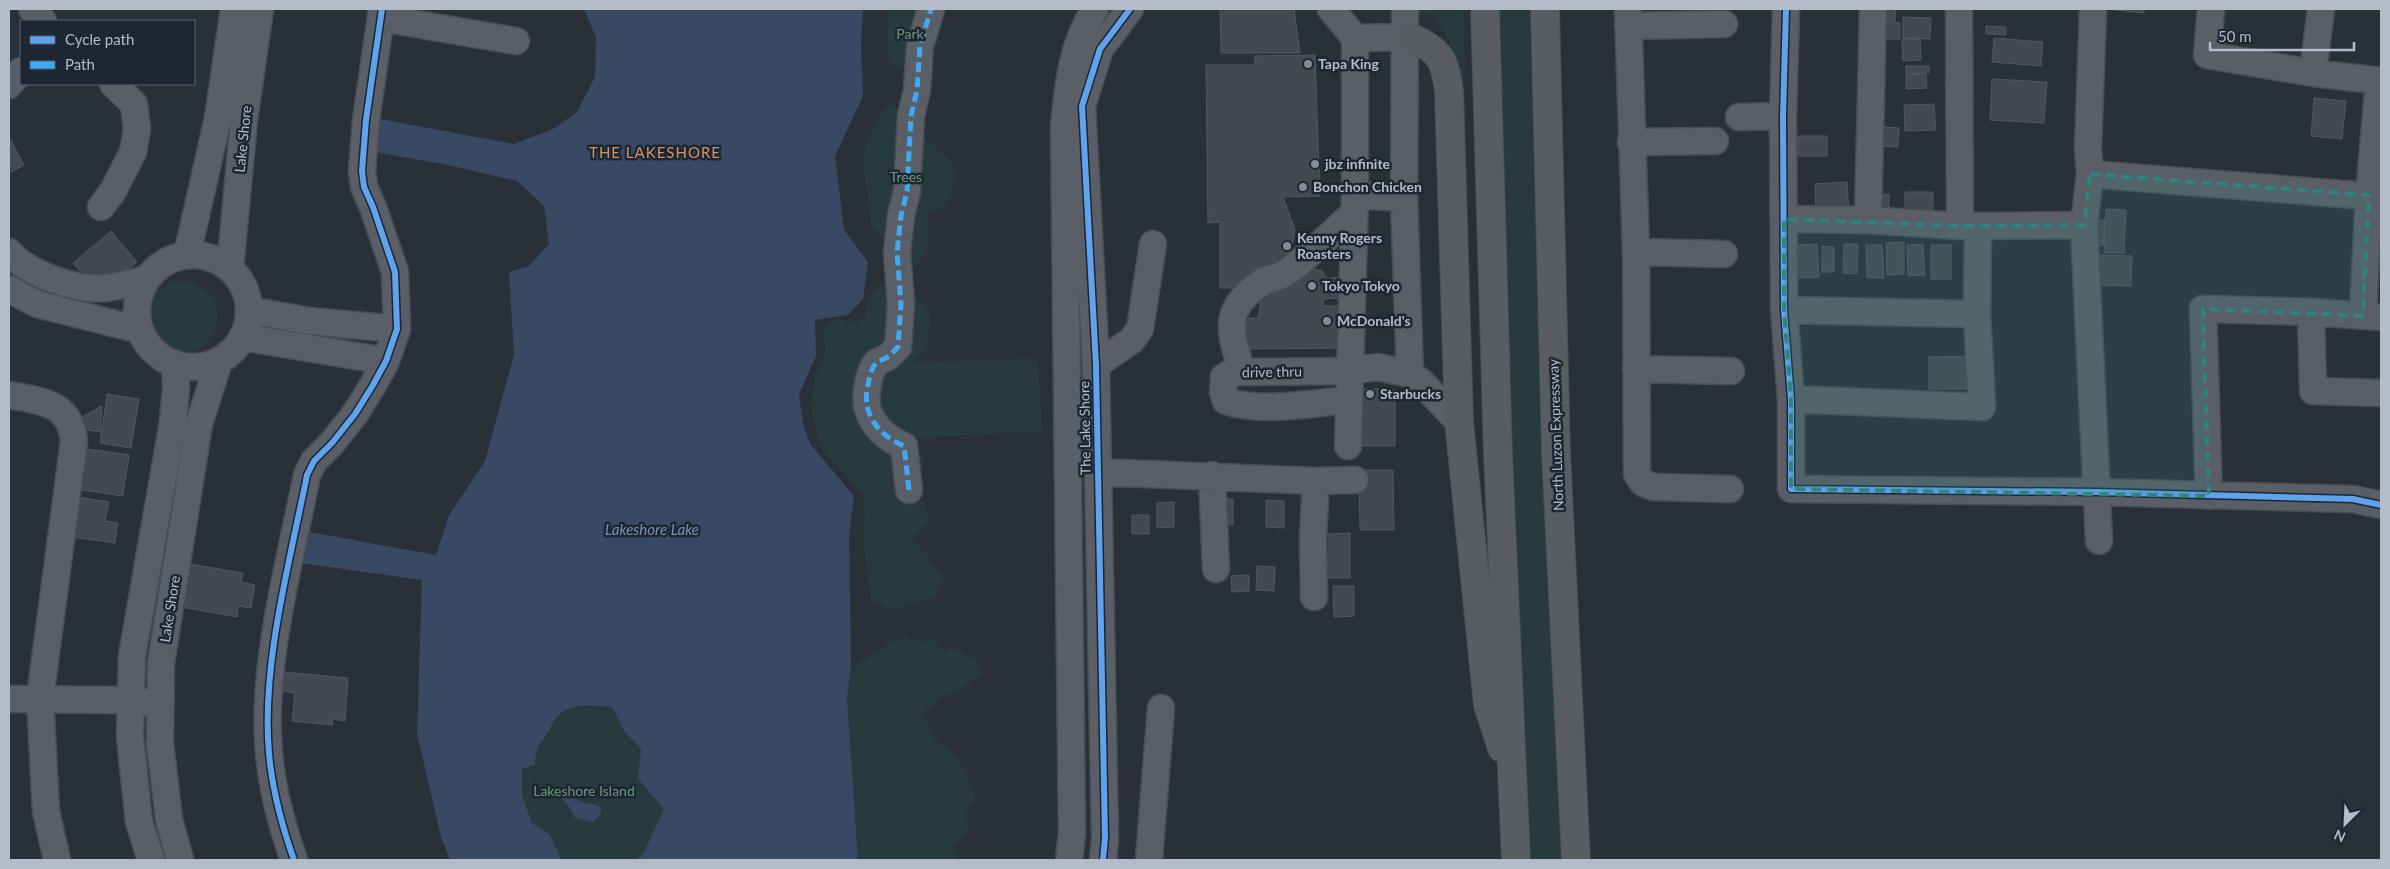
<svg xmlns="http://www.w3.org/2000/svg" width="2390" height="869" viewBox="0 0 2390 869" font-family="Lato,sans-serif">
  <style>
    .green { fill: #273a3e }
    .water { fill: #384963 }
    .building { fill: #444950; stroke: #52575f }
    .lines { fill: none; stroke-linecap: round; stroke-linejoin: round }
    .minor-casing { stroke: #484c53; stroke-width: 29 }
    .highway-casing { stroke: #474c53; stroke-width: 30 }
    .minor { stroke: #5a5e66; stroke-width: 26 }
    .highway { stroke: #5a5d60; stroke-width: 28 }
    .quiet { stroke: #3fa9f5; stroke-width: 5; stroke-dasharray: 10 5; stroke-linecap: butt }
    .cycleway-casing { stroke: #1d2633; stroke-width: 9 }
    .cycleway { stroke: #60a3ed; stroke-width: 6 }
    .marked { fill: #308480; fill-opacity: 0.2; stroke: #308480; stroke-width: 4; stroke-dasharray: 10 6; stroke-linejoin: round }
    .poi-dot { fill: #848b96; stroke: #1d2633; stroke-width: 2 }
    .labels { text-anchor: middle; stroke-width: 5; stroke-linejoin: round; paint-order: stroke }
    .park-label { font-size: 14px; fill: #6b9a76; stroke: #1d2633 }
    .poi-label { font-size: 14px; font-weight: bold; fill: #b4bcc9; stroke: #1d2633; text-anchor: start }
    .street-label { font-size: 14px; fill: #b4bcc9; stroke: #1d2633 }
    .neighbourhood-label { font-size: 15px; letter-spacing: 1px; fill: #d59563; stroke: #1d2633 }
    .water-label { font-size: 15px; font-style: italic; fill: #7c92b1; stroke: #1d2633 }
  </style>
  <rect width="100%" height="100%" fill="#2a3038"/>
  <path class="green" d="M888,9H933L930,22L941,43L921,55L915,70L899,68L888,62Z
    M1413,9H1463L1474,463L1456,71L1450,42L1435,16L1413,12Z
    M1495,9H1535L1567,860H1529L1508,417Z
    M891,105L907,116L914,130L947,157L958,174L944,208L927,213C931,236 931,245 917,266L899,258L893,237L883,238L871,224L864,166L865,149L870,136L881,112Z
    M146 317a36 36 0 1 1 72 0a36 36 0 1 1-72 0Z
    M885,283C894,286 905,288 912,293C925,301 937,319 927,333L928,347L912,363L1037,358L1043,431L915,438L911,447L922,455L923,467L911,493L925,502L929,524L919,530L912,540L924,551L944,579L938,595C913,604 897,615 871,601L865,556L864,533L865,514L863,494L822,449L812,416L811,399L815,377L826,352L823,329L833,320L842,319L850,324L866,318C866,301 871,293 885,283Z
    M906,638L920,642L934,639L944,653L951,648L978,661L982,674L957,691L942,695L934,705L923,713L934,740C958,751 970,775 975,801L964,816L969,832L955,845L959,860H858L847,697L851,668L895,640Z
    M571,707H611L625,733L641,749L638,779L665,809L643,854L635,860H562L550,835L532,823L522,795V769L535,765L536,748L547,735L556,718Z"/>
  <path class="water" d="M584,9H863L861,45L863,96L835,156L844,230L868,262L863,299L848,315L815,320L816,356L799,394L803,424L811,445L854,496L849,534L851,668L847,697L858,860H635L643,854L664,809L638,779L641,749L625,733L612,707C592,706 571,702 557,717C552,722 551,729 547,734C537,750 536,746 535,765L522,769V795L532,823L550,835L562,860H450L441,837L417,734L422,580L300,563L304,531L436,555L449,515L485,461L514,355L509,272L529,266L549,244L544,206L517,181L448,165L352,148L359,115L514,144L553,129L577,112L595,77L596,37Z
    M565,791C571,794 576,800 582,802C593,805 613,804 593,822L575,818L568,805L562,799V793Z"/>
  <path class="building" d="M1220,9H1294L1300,53H1221Z
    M1881,9H1896L1895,22L1880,21Z
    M2108,9H2144V13Z
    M1903,17L1931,18L1930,39L1903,38Z
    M1876,23H1900V39H1876Z
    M1986,26L2006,27V35L1986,34Z
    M1994,38L2043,42L2041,66L1992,62Z
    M1902,39H1920L1921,60L1903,61Z
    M1315,55L1320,196L1283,197L1295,229L1293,242L1287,257L1275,273L1269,267L1253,270V279L1241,278L1240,288H1220V222L1208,223L1206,65H1254L1255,56Z
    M1906,66H1929V73L1906,74Z
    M1926,74L1927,88L1906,89V75Z
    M1992,79L2047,82L2044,123L1990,120Z
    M2314,98L2346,101L2342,139L2311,136Z
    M1934,104L1936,130L1905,131L1904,105Z
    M1873,126L1899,128L1898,147L1872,146Z
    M1798,136H1827V156H1798Z
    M9,137L24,165L9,173Z
    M1847,182L1849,214L1816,216L1815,184Z
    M1905,192H1933V217H1905Z
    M1889,194V212L1873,213L1872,195Z
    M2106,209L2126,210L2124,253H2104Z
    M2090,220H2105L2103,246L2089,245Z
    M111,231L137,262L111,284H92L73,263Z
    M1904,242V274L1887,275L1886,243Z
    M1817,244L1819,277L1794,278L1793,245Z
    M1844,244H1858L1857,274L1843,273Z
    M1923,244L1925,275L1908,276L1907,245Z
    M1866,245H1882L1884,278H1867Z
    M1931,245H1951V279H1931Z
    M1822,246L1834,247V272H1822Z
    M2092,255L2132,256L2131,286L2090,285Z
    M1307,267L1322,271L1327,278H1339L1340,298L1324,299L1323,306H1345L1343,348L1251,349L1242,334L1249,318H1258L1262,295Z
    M1970,356V389H1929V357Z
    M1357,389H1395V446H1358Z
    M107,394L139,399L131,448L100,443Z
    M102,406L100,432L81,429L82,417Z
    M81,448L129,455L123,496L75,489Z
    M1359,470H1393L1394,530H1360Z
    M72,496L109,502L105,521L118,523L115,543L65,536Z
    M1216,499H1233V525H1216Z
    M1266,500L1284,501V528L1266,527Z
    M1174,502V527L1157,528V503Z
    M1132,515H1149V534H1132Z
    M1350,533V578H1329V534Z
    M189,564L243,573L241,582L255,585L251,608L238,606L237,617L182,607Z
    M1257,566L1275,567L1274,591L1256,590Z
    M1249,575V591L1232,592L1231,576Z
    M1333,586H1354V616L1334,617Z
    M284,672L348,678L345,721L333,719L332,725L292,721L295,693L282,691Z"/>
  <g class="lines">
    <g class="minor-casing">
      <path id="minor" d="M32,9L43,21
        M1331,9L1355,38V195L1348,446
        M1405,9L1404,198L1410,374
        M1628,9L1636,252L1637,474L1643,483L1654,487L1730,489
        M1786,9L1783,116L1784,310L1791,399V489L2097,492L2353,499L2381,505
        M1959,9L1960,226
        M2093,9L2088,149L2090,174L2084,225L2099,541
        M2211,9L2207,55L2313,73L2381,81
        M381,18L516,41
        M1628,26L1724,24
        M1355,38L1405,37L1414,39
        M2313,73L2321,9
        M9,85L21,71
        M1739,117L1783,116
        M1631,142L1715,141
        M2090,174L2381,197
        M1355,195L1404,198
        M101,207L113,191L133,152L137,129L134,104L113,84
        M1784,219L1868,220L1960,226L2084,225
        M1868,220L1873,9
        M9,252C28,274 76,291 105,288C119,287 133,282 147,279
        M1636,252L1724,254
        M187,255L218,118L234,9
        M137 311a56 56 0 1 1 112 0a56 56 0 1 1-112 0Z
        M230,269L244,120L260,9
        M9,289L37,304L140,330
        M249,310L309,321L397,329
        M1784,310L1977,314
        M2311,312L2313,391L2381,393
        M2363,316L2369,195L2379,81
        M242,337L386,361
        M1096,365L1132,340L1140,329L1153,244
        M1636,369L1731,371
        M1242,372C1230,331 1221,310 1262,282C1269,278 1278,278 1284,274C1306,260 1333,231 1354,213
        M9,395C41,401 70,402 74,441L40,698L46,811L57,860
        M1791,399L1982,407L1977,314L1978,226
        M1349,400C1313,403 1261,413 1226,401L1223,392L1224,377L1229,374L1242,372L1349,371L1378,367L1410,374L1421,382L1459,422
        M1098,472L1316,481L1355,480
        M1212,475L1216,569
        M909,490L904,446C878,435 861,413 868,385C869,378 871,369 876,363C879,360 883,360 886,358C891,355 894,351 898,347L901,304L897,252L901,216L907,191L911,116L917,90L920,46L931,9
        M2209,496L2203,309L2311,312L2381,317
        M1314,597L1313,537L1316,481
        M9,699L113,700L148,702
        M151,860L139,822L130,737L132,656L173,422L176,388L175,364
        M180,860L169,819L160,744L161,663L199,424L219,361
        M294,860C282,826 272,789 269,753C261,666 290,561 307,475L314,461L332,443L355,414L373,385L386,361L397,329L395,272L373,207L364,187L362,171L366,120L382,9
        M1069,860L1072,834L1064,126C1068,85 1072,44 1095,9
        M1103,860L1105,838L1096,365L1082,106L1100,49L1130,9
        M1149,860L1161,708"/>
    </g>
    <g class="highway-casing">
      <path id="highway" d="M1485,9L1498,454L1516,860
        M1545,9L1556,453L1576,860
        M1414,39C1442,52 1445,62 1449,91L1459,422L1488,705L1502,748"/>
    </g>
    <use href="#minor" class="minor"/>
    <use href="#highway" class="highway"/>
    <path class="quiet" d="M909,490L904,446C878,435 861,413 868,385C869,378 871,369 876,363C879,360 883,360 886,358C891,355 894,351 898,347L901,304L897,252L901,216L907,191L911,116L917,90L920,46L931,9"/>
    <g class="cycleway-casing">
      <path id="cycleway" d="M1786,9L1783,116L1784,310L1791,399V489L2097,492L2353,499L2381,505
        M294,860C282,826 272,789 269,753C261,666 290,561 307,475L314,461L332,443L355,414L373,385L386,361L397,329L395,272L373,207L364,187L362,171L366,120L382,9
        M1103,860L1105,838L1096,365L1082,106L1100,49L1130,9"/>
    </g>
    <use href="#cycleway" class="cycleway"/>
  </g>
  <path class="marked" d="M2090,174L2369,195L2363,316L2203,309L2209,496L1791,489V399L1784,310V219L1960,226L2084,225Z"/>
  <g class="poi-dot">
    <circle cx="1308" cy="64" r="5"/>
    <circle cx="1315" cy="164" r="5"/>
    <circle cx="1303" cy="187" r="5"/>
    <circle cx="1287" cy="246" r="5"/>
    <circle cx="1312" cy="286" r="5"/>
    <circle cx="1327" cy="321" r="5"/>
    <circle cx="1370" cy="394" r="5"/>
  </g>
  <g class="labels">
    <g class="park-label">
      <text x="910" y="39">Park</text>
      <text x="906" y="182">Trees</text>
      <text x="584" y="796">Lakeshore Island</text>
    </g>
    <g class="poi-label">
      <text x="1318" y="69">Tapa King</text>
      <text x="1325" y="169">jbz infinite</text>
      <text x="1313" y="192">Bonchon Chicken</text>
      <text x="1297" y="243">Kenny Rogers<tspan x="1297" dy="16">Roasters</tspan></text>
      <text x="1322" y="291">Tokyo Tokyo</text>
      <text x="1337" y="326">McDonald's</text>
      <text x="1380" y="399">Starbucks</text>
    </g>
    <g class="street-label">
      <text transform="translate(243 139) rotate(-84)" y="5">Lake Shore</text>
      <text transform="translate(1272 372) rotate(-1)" y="5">drive thru</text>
      <text transform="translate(1085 428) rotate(-91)" y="5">The Lake Shore</text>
      <text transform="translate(1556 435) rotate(-92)" y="5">North Luzon Expressway</text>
      <text transform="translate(170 609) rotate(-81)" y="5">Lake Shore</text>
    </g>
    <g class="neighbourhood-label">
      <text x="655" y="158">THE LAKESHORE</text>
    </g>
    <g class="water-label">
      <text x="652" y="535">Lakeshore Lake</text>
    </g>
  </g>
  <rect width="2390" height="869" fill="none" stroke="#b4bcc9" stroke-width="20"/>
  <rect x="20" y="20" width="175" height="65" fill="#1d2633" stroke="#59626f"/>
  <rect x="30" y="36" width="25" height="8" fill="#60a3ed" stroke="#59626f"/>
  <text x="65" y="45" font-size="15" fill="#b4bcc9">Cycle path</text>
  <rect x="30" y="61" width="25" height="8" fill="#3fa9f5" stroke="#59626f"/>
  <text x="65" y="70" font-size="15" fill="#b4bcc9">Path</text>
  <g transform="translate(2345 824) rotate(204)" stroke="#1d2633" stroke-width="4" paint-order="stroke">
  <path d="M0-4L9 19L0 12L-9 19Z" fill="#b4bcc9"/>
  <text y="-8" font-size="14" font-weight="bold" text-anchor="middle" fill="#b4bcc9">N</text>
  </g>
  <path d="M2210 42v8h144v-8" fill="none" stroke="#b4bcc9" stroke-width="2.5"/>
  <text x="2218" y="42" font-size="15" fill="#b4bcc9" stroke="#1d2633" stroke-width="4" paint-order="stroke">50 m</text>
</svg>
